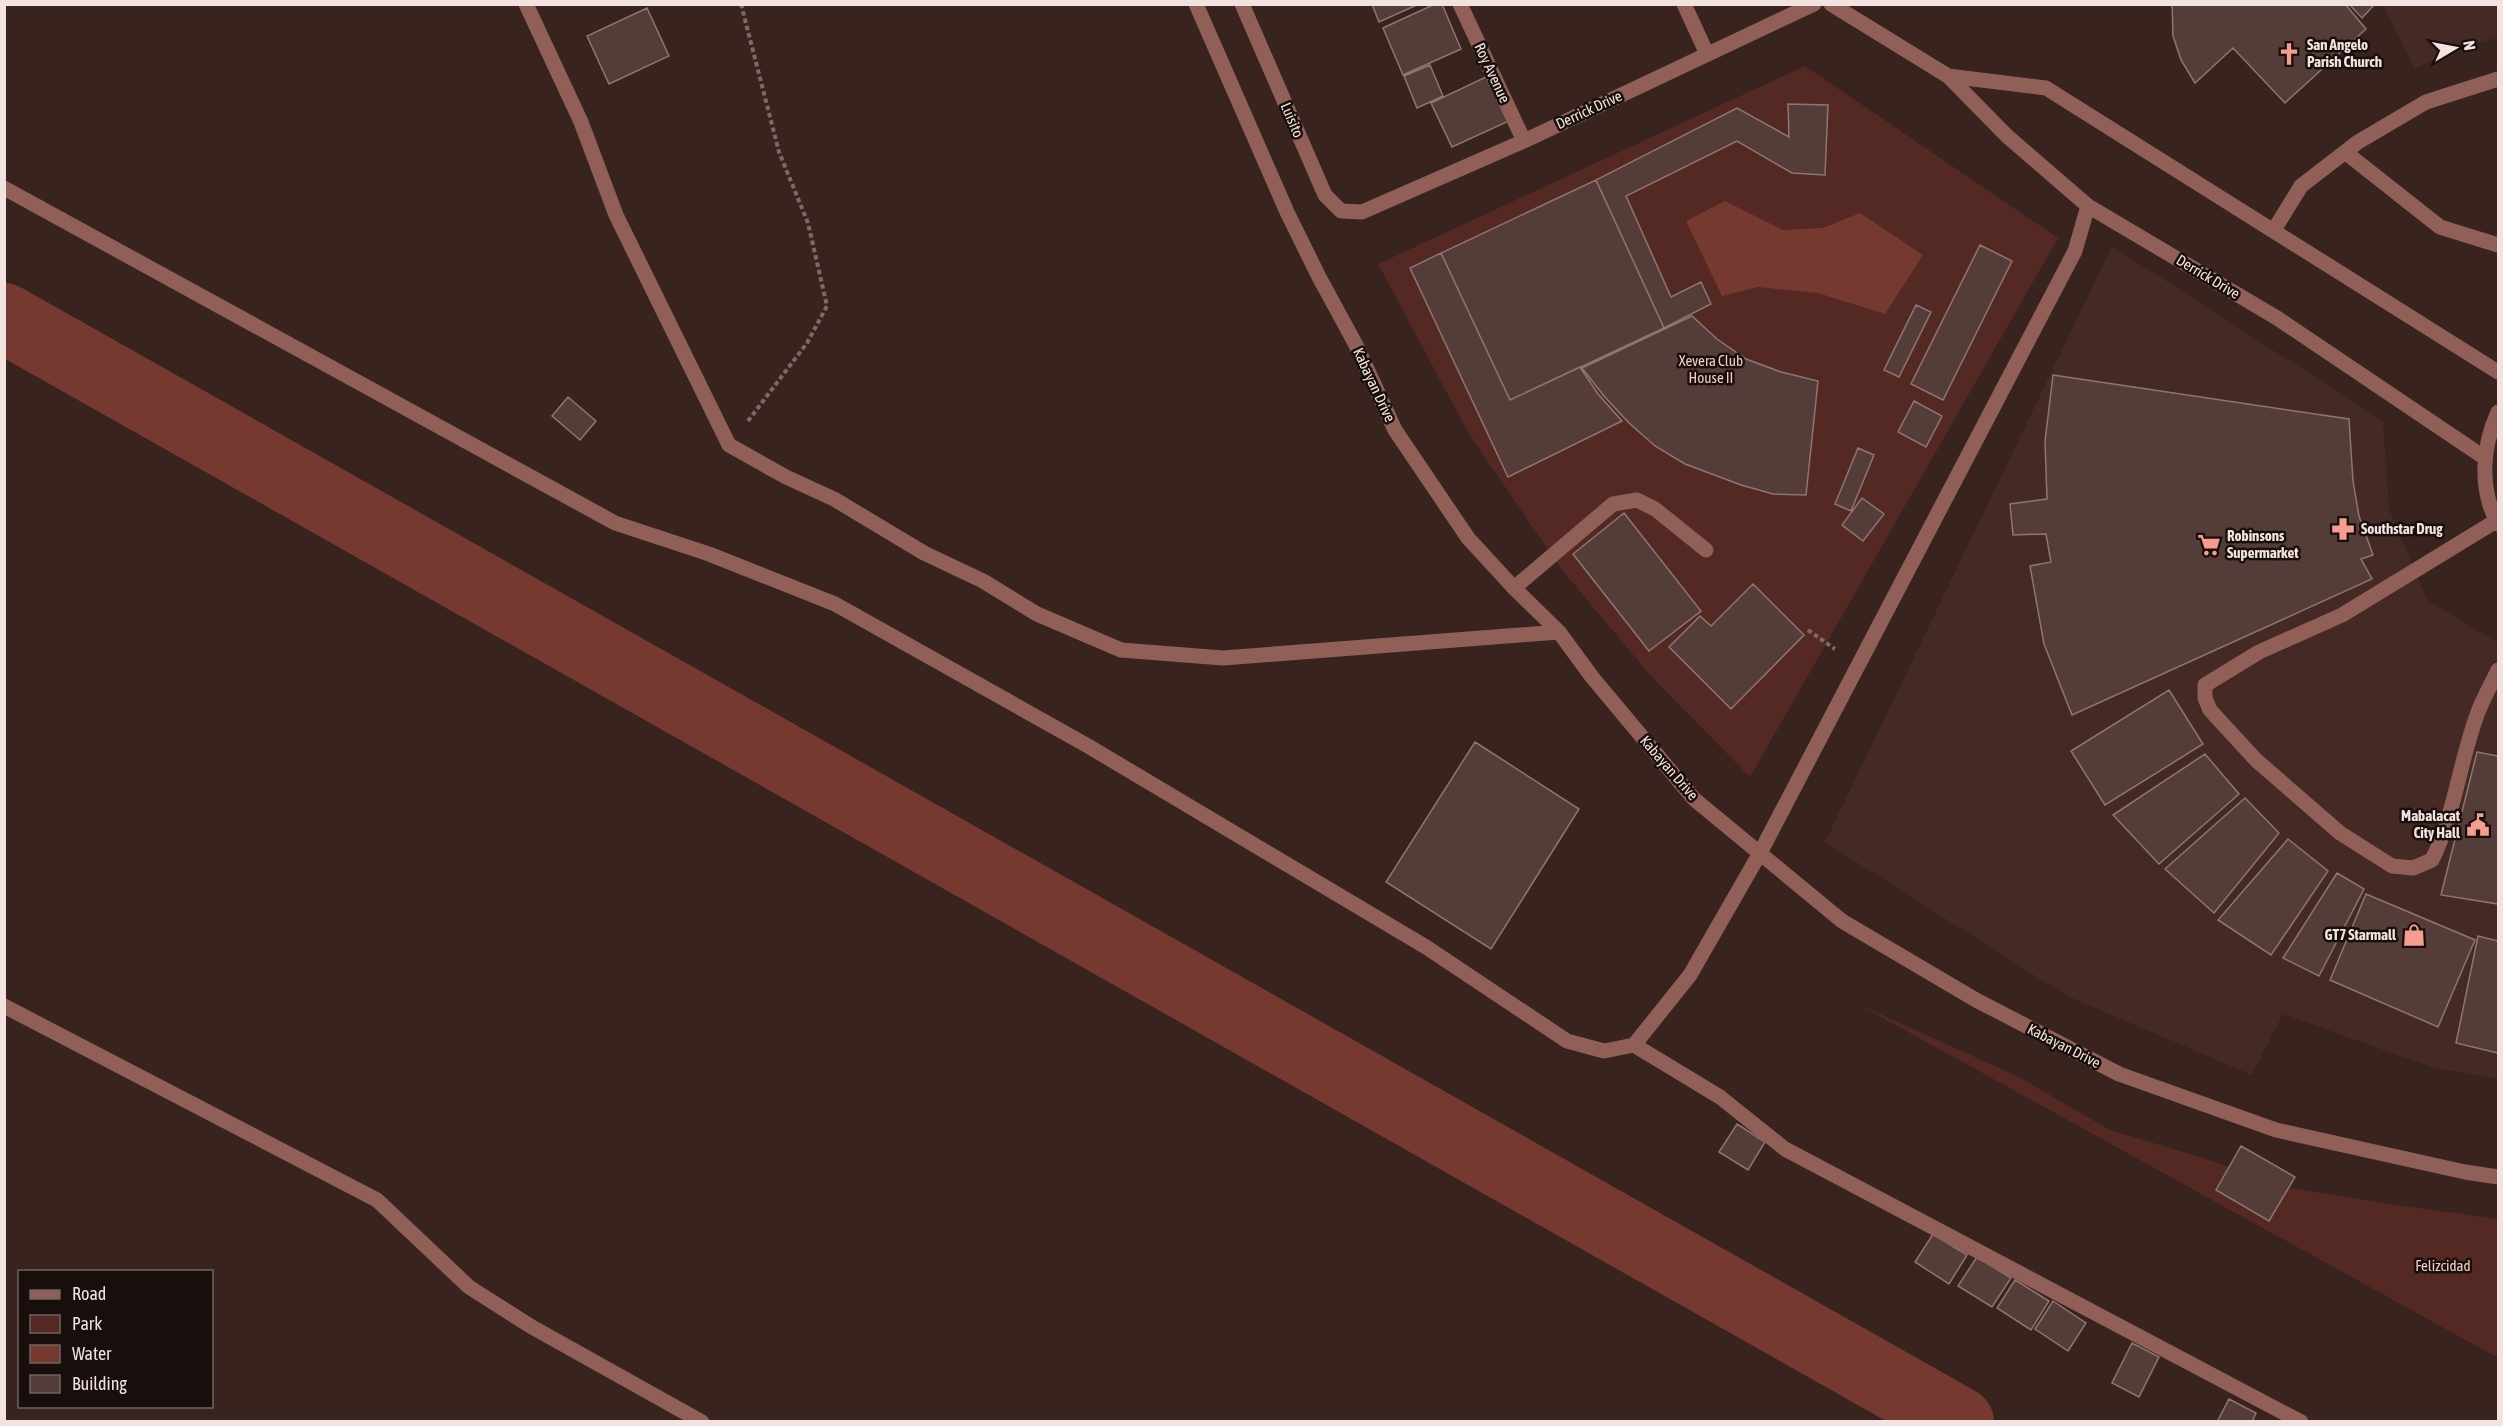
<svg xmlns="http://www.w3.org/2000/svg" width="2503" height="1426" viewBox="0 0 2503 1426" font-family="'Asap Condensed',sans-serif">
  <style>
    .built { fill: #452924 }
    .green { fill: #542923 }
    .water { fill: #753930 }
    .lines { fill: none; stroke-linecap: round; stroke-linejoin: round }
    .river { stroke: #753930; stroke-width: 70 }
    .building { fill: #543d39; stroke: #8f7571; stroke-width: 1.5 }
    .path { stroke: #7d6a67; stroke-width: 4; stroke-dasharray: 4.5 3; stroke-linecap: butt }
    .service { stroke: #905f57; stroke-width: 15 }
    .minor { stroke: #905f57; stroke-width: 15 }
    .labels { text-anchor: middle; stroke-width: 5; stroke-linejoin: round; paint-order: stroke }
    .poi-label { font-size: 15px; font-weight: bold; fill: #f2e3e0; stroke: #180f0d; text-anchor: start }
    .street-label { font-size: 15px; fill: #f2e3e0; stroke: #180f0d }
    .park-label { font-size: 15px; fill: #f2cac3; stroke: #180f0d }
  </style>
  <rect width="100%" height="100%" fill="#38231f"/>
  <path class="built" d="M2383,5H2498V38L2476,43L2445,54L2415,69Z
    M2112,246L2383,421L2389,509L2427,600L2498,643V1079L2434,1068L2283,1014L2252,1075L2067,996L1825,842Z"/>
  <path class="green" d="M1805,66L2058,238L1750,777L1650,675L1562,570L1469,434L1378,264Z
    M1856,1003L2019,1077L2110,1130L2197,1156L2291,1188L2390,1204L2498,1219V1358Z"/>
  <path class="water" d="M1725,201L1783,230L1823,228L1860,213L1923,255L1885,314L1818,293L1758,287L1722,296L1686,221Z"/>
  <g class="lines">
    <path class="river" d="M4,318L1959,1422"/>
  </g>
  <path class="building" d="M1372,4H1419L1379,22Z
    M1435,4H1442L1461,49L1403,75L1383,28Z
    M2172,4H2345L2366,29L2285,103L2233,48L2195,83L2181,60L2173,36Z
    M2349,4H2375L2362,18Z
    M647,8L669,56L609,84L587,36Z
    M1430,65L1443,96L1417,108L1404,76Z
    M1488,76L1509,121L1452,147L1431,103Z
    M1788,104L1828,105L1825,175L1792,173L1737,141L1626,196L1671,297L1701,282L1711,304L1664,328L1596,180L1737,108L1789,137Z
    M1596,180L1664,328L1510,400L1441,253Z
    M1980,245L2012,261L1943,400L1911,384Z
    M1441,253L1510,400L1580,367L1598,394L1622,421L1508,477L1410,268Z
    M1916,305L1931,312L1899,377L1884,370Z
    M1692,316L1717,339L1746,359L1781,372L1818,381L1806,495L1773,494L1741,485L1685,464L1655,446L1629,423L1604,396L1582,368Z
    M2053,375L2349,419L2353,481L2359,516L2373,555L2361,559L2372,579L2072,715L2044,644L2030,566L2051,562L2046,534L2013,535L2010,504L2047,499L2045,441Z
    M568,397L596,421L580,440L552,416Z
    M1914,401L1942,416L1926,447L1898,432Z
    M1858,448L1874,455L1851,511L1835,504Z
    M1862,498L1884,514L1863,541L1842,525Z
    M1624,513L1701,611L1649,651L1573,554Z
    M1753,584L1804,635L1731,709L1669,647L1700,616L1711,626Z
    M2169,690L2203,744L2105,805L2071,751Z
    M1475,742L1579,809L1491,949L1386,882Z
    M2477,752L2498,756V904L2441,895Z
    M2205,754L2239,794L2159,864L2113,815Z
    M2245,798L2279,833L2214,913L2165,869Z
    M2288,839L2328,871L2271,955L2218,920Z
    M2337,873L2364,889L2319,976L2283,958Z
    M2366,894L2475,940L2438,1027L2330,980Z
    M2478,936L2498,941V1053L2456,1043Z
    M1737,1124L1765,1142L1748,1170L1719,1152Z
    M2241,1146L2295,1177L2269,1221L2216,1190Z
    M1933,1234L1967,1255L1949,1284L1915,1262Z
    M1977,1257L2011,1278L1992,1307L1958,1286Z
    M2015,1280L2049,1301L2031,1330L1997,1308Z
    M2053,1301L2086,1323L2068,1351L2035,1329Z
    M2132,1343L2159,1357L2139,1397L2112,1383Z
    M2229,1399L2256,1413L2252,1422H2217Z"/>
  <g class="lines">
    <path class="path" d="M741,4L779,152L808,223L827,306L807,343L748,421
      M1808,630L1835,649"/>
    <path class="service" d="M2496,521L2342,615L2259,652L2205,685V698L2210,710L2256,760L2340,833L2392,866L2413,868L2432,860C2455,813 2459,764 2477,715C2482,700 2491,685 2498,670
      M1514,588L1613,504L1637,500L1655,509L1706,550"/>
    <path class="minor" d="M526,4L581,122L616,215L729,445L786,477L834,499L924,553L983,581L1037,614L1121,650L1223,658L1559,632
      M1196,4L1287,212L1319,277L1356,345L1395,430L1468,538L1514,588L1559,632L1592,677L1694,799L1842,921L1976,1000L2119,1074L2276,1130L2465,1172L2498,1177
      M1242,4L1325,195L1341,211L1362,212L1524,141L1814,4
      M1460,4L1524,141
      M1684,4L1707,54
      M1831,4L1948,76L2007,136L2088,206L2277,318L2485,458
      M1948,76L2046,88L2498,372
      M2345,152L2440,227L2498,245
      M4,188L615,523L709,554L835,604L1088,746L1426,947L1567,1041L1604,1051L1634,1045L1690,975L1760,853L2075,251L2088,206
      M2274,230L2301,186L2358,142L2426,102L2498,79
      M2498,412C2482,447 2479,489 2498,524
      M4,1006L377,1200L469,1287L532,1327L702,1422
      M1634,1045L1720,1097L1785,1149L2301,1422"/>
  </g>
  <defs>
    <g id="church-bare" transform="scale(1.8)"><path d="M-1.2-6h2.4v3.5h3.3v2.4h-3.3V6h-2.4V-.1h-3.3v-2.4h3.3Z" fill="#f59d8e" stroke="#180f0d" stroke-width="2.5" paint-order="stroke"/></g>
    <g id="pharmacy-bare" transform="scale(1.8)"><path d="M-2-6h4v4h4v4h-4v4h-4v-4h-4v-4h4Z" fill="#f59d8e" stroke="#180f0d" stroke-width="2.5" paint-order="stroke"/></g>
    <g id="supermarket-bare" transform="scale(1.8)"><path d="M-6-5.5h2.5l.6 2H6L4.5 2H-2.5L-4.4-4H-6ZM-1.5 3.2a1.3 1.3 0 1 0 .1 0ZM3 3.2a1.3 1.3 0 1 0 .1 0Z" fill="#f59d8e" stroke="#180f0d" stroke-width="2.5" paint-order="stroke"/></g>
    <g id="civic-bare" transform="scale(1.8)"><path d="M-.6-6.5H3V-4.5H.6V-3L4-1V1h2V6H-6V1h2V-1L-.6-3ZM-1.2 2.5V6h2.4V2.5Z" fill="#f59d8e" stroke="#180f0d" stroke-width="2.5" paint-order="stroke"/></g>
    <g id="shop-bare" transform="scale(1.8)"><path d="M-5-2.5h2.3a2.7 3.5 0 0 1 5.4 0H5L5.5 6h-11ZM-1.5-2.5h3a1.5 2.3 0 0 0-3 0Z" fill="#f59d8e" stroke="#180f0d" stroke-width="2.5" paint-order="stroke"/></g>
  </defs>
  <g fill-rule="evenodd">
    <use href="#church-bare" x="2289" y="54"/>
    <use href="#pharmacy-bare" x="2343" y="529"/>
    <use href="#supermarket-bare" x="2209" y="545"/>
    <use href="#civic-bare" x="2478" y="825"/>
    <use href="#shop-bare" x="2414" y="935"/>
  </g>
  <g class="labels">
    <g class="poi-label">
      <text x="2307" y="50">San Angelo<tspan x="2307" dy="17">Parish Church</tspan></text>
      <text x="2361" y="534">Southstar Drug</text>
      <text x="2227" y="541">Robinsons<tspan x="2227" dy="17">Supermarket</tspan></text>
      <text x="2460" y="821" text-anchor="end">Mabalacat<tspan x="2460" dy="17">City Hall</tspan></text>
      <text x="2396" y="940" text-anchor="end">GT7 Starmall</text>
    </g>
    <g class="street-label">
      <text transform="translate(1492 73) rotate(65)" y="5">Roy Avenue</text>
      <text transform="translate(1589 110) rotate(-25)" y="5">Derrick Drive</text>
      <text transform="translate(1292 120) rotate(67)" y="5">Luisito</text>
      <text transform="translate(2208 277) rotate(31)" y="5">Derrick Drive</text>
      <text transform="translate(1374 385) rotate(65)" y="5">Kabayan Drive</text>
      <text transform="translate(1669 768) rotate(49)" y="5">Kabayan Drive</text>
      <text transform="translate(2064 1046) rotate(27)" y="5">Kabayan Drive</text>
    </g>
    <g class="park-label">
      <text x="1711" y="366">Xevera Club<tspan x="1711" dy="17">House II</tspan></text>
      <text x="2443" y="1271">Felizcidad</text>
    </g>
  </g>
  <rect width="2503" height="1426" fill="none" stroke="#f2e3e0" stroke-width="12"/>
  <rect x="18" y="1270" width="195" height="138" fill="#180f0d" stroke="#6f6461" stroke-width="1.5"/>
  <rect x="30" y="1290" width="30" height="9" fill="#905f57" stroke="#6f6461" stroke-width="1.5"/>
  <text x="72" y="1300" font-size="18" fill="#f2e3e0">Road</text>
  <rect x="30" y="1315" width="30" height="18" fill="#542923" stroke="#6f6461" stroke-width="1.5"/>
  <text x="72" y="1330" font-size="18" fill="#f2e3e0">Park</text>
  <rect x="30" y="1345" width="30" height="18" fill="#753930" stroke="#6f6461" stroke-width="1.5"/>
  <text x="72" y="1360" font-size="18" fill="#f2e3e0">Water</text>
  <rect x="30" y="1375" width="30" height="18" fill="#543d39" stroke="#6f6461" stroke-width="1.5"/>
  <text x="72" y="1390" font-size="18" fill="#f2e3e0">Building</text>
  <g transform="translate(2455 48) rotate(80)" stroke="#180f0d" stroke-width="4.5" paint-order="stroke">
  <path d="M0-4.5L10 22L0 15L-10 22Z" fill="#f2e3e0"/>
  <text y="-9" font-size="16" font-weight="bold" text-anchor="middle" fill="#f2e3e0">N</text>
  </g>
</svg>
